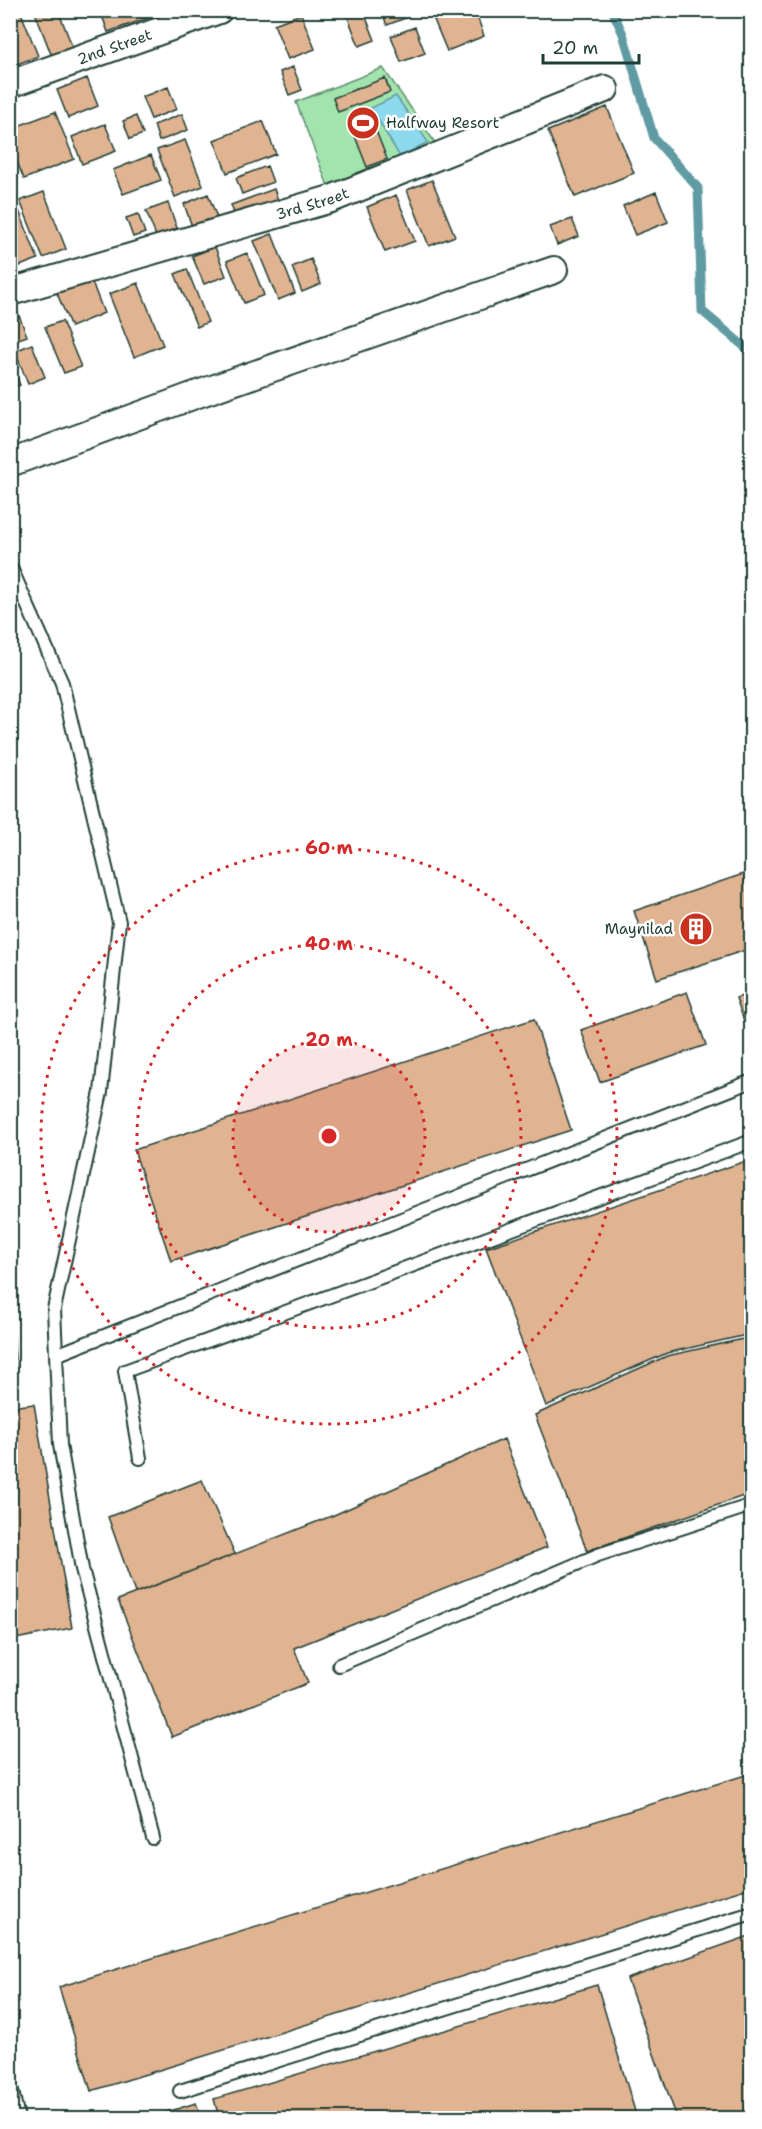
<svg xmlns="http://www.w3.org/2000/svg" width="762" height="2129" viewBox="0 0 762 2129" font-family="'Shantell Sans',sans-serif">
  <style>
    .green { fill: #a3e4ae; stroke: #619071; stroke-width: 1.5 }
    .water { fill: #8dd9ee; stroke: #619ba4; stroke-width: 1.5 }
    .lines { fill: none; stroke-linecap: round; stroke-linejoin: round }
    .stream { stroke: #619ba4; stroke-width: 9 }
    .building { fill: #e0b391; stroke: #1f3d34; stroke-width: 1.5 }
    .service-casing { stroke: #1f3d34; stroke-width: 16 }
    .minor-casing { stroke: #1f3d34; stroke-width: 30 }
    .service { stroke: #fff; stroke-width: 12 }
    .minor { stroke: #fff; stroke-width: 26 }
    .ring { fill: none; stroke: #d62828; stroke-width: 3; stroke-dasharray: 3 6 }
    .labels { text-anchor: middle; stroke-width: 5; stroke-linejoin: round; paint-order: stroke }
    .street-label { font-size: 15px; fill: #1f3d34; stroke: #fff }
    .poi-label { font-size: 15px; fill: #1f3d34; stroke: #fff; text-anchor: start }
    .centre { fill: #d62828; stroke: #fff; stroke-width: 3 }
    .ring-label { font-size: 18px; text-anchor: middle; font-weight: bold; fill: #d62828; stroke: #fff; stroke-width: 5; stroke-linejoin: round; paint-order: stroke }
  </style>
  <rect width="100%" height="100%" fill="#fff"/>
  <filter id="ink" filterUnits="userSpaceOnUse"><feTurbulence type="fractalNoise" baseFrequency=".0167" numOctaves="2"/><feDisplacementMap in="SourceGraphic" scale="12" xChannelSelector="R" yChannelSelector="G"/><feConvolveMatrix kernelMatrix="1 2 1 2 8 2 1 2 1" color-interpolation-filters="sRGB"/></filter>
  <g filter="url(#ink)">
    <path class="green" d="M383,68L436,144L328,186L296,102Z"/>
    <path class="water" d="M396,96L428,142L400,157L371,108Z"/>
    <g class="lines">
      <path class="stream" d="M612,10L623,34L654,138L698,188L702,311L752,353"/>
    </g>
    <path class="building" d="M10,10H20L38,56L10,67Z
      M34,10H58L74,51L53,59Z
      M100,10H145L148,18L108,32Z
      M345,10H363L375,40L359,46Z
      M381,10H415L416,14L387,25Z
      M459,10H475L484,36L447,51L434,20Z
      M301,14L315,49L288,59L274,24Z
      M415,27L425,53L401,62L391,36Z
      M293,67L302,90L289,95L280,72Z
      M87,78L98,106L68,118L57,90Z
      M385,78L390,92L338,112L333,98Z
      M168,87L177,109L151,119L142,97Z
      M607,107L634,173L575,197L548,131Z
      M55,112L74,159L24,179L10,144V129Z
      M182,114L188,130L159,141L154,125Z
      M136,116L143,134L130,139L123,121Z
      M371,118L387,159L367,167L351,126Z
      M263,121L276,154L227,173L214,140Z
      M105,124L116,151L82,164L72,137Z
      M185,140L203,186L175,197L157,150Z
      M151,155L161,180L123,194L113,170Z
      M267,166L273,182L242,194L236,178Z
      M432,180L455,236L429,246L407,190Z
      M274,189L281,208L238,224L231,205Z
      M44,192L66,249L43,258L20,201Z
      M656,192L668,222L635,235L623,206Z
      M208,194L219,223L194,232L184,204Z
      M396,195L415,241L385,252L367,207Z
      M16,203L38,259L17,267L10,250V206Z
      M168,203L177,228L156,236L146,211Z
      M138,214L145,233L133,237L126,218Z
      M572,219L579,236L557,245L550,227Z
      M272,234L295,293L278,300L254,241Z
      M215,247L226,276L204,284L192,256Z
      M247,253L264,295L244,303L227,261Z
      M311,259L321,284L302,292L292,267Z
      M187,269L208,322L197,327L175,274Z
      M90,277L104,313L71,327L56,291Z
      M138,283L163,345L134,357L109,294Z
      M13,300L27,336L10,342V301Z
      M62,321L81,367L64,373L45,327Z
      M32,344L45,377L28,384L15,351Z
      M10,360L20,385L10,389Z
      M752,871V948L657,979L634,911Z
      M687,992L706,1045L600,1082L581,1030Z
      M752,993V1043L736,998Z
      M534,1019L571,1130L171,1261L134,1150Z
      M752,1159V1330L742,1336L667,1353L546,1406L486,1248Z
      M10,1288L17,1386H10Z
      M752,1334V1493L587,1551L535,1415L667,1356L743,1339Z
      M34,1404L72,1628L10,1640V1407Z
      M504,1439L547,1547L294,1648L308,1683L172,1737L118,1600L334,1515Z
      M202,1480L235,1554L135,1593L108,1517Z
      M752,1773V1887L91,2091L59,1987Z
      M752,1935V2118H677L627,1979Z
      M597,1985L637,2118H219L214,2099Z
      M196,2103L201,2118H148Z"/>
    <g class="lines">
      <g class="service-casing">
        <path id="service" d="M10,566L62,683L119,922L101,1092L54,1309L60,1445L82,1569L153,1838
          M56,1355L752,1081
          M140,1458L125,1371L752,1141
          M339,1665L598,1555L752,1505
          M10,2082L18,2118
          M180,2091L752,1913"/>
      </g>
      <g class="minor-casing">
        <g id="minor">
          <path id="s1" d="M10,84L219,10"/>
          <path id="s2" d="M10,292L331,199L605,89"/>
          <path d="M10,463L195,395L554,270"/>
        </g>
      </g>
      <use href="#service" class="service"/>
      <use href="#minor" class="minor"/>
    </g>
  </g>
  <circle cx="329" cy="1136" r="96" fill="#d62828" fill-opacity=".12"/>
  <g class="ring">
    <circle cx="329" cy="1136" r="96"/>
    <circle cx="329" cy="1136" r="192"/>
    <circle cx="329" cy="1136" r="288"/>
  </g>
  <defs>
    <g id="stadium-disc" transform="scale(1.725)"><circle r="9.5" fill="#c8321e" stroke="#fff"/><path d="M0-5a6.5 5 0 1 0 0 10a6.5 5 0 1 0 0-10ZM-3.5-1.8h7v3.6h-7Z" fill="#fff"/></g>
    <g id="building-disc" transform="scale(1.725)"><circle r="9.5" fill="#c8321e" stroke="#fff"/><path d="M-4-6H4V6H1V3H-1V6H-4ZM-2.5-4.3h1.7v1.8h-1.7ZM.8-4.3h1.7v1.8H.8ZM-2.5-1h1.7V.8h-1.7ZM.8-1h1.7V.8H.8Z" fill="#fff"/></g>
  </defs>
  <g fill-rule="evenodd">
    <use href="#stadium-disc" x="363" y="123"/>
    <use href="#building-disc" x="696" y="929"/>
  </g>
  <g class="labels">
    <g class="street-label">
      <text dy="5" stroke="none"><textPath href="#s1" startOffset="111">2nd Street</textPath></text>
      <text dy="5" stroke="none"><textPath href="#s2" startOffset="315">3rd Street</textPath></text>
    </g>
    <g class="poi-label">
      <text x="386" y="128">Halfway Resort</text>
      <text x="673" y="934" text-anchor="end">Maynilad</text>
    </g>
  </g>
  <circle cx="329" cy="1136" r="9" class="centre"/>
  <g class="ring-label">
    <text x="329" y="854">60 m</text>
    <text x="329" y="950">40 m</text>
    <text x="329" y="1046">20 m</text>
  </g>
  <rect width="762" height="2129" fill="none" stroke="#fff" stroke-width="36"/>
  <rect x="18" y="18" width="726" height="2093" fill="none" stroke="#1f3d34" stroke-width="2" filter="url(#ink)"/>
  <path d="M543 54v9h96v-9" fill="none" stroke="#1f3d34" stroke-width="3"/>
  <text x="552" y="54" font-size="18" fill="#1f3d34" stroke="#ffffff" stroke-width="4.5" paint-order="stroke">20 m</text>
</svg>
